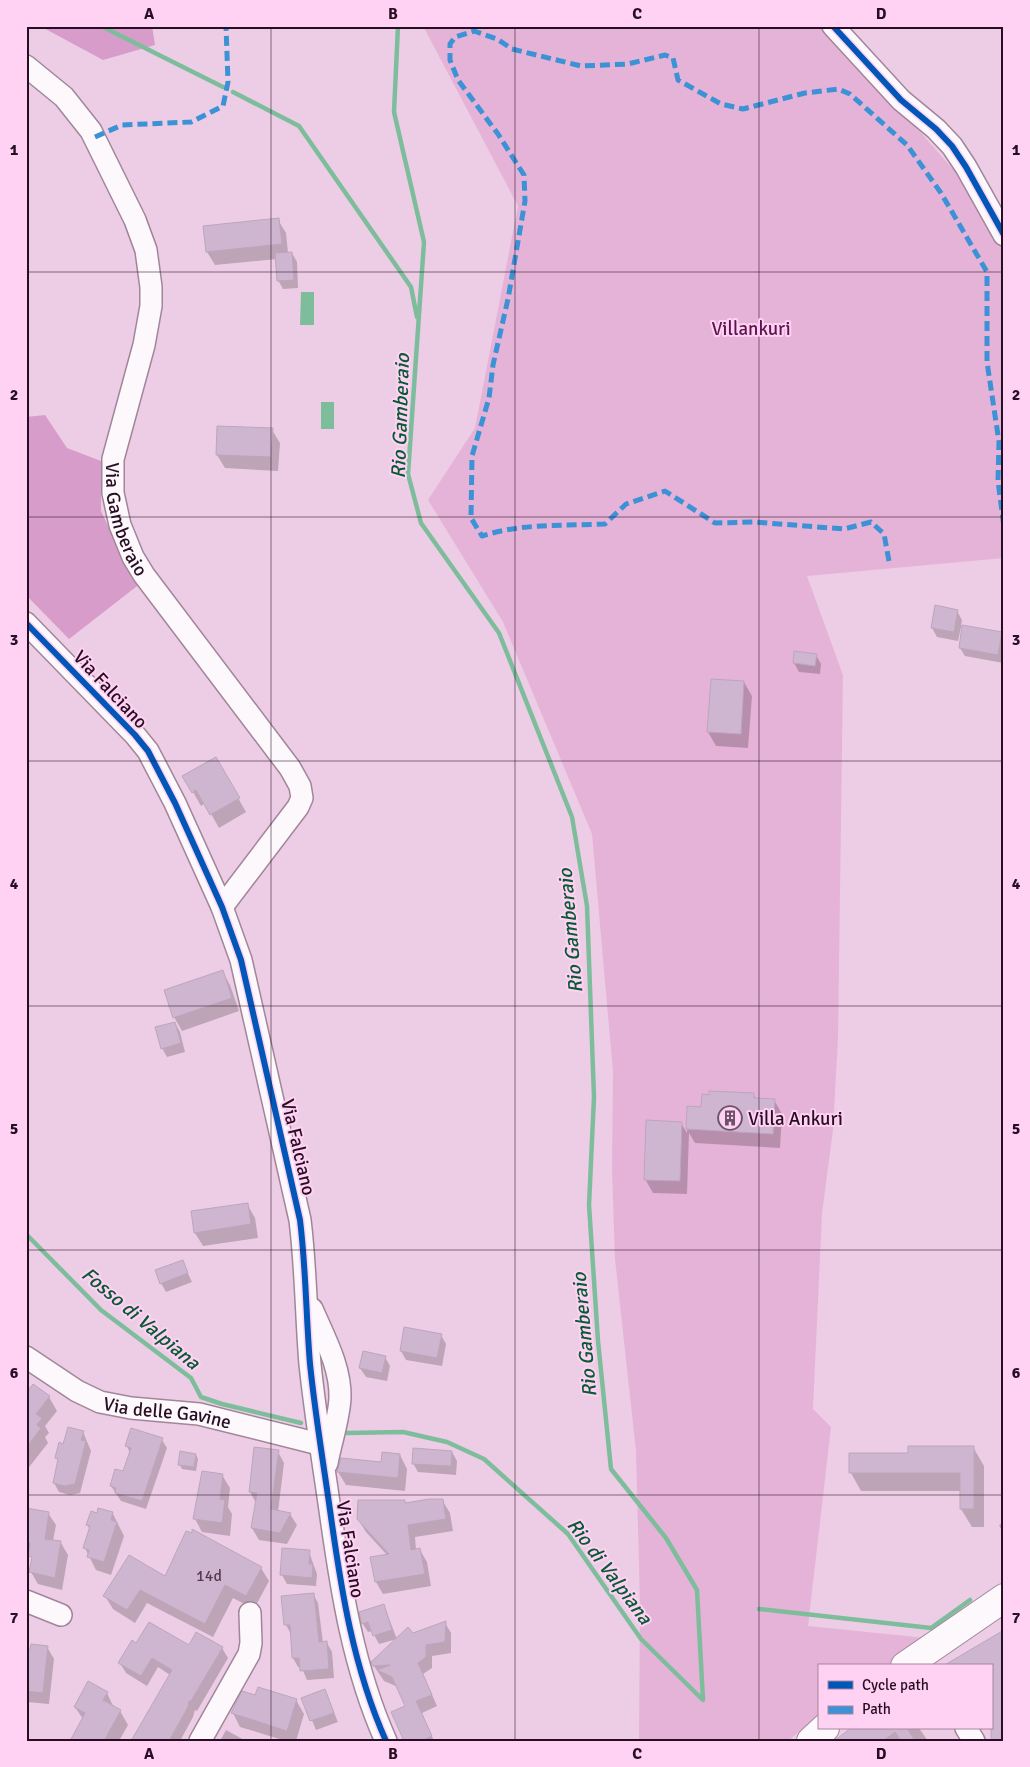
<svg xmlns="http://www.w3.org/2000/svg" width="1030" height="1767" viewBox="0 0 1030 1767" font-family="Signika,sans-serif">
  <style>
    .green { fill: #e5b3d8 }
    .forest { fill: #d89cca }
    .water { fill: #7ebd9c }
    .shadow { fill: #0003 }
    .lines { fill: none; stroke-linecap: round; stroke-linejoin: round }
    .stream { stroke: #7ebd9c; stroke-width: 4.5 }
    .building { fill: #cfb6d0; stroke: #bda5bd }
    .minor-casing { stroke: #a1869a; stroke-width: 24 }
    .major-casing { stroke: #a1869a; stroke-width: 30 }
    .minor { stroke: #fcf8fb; stroke-width: 21 }
    .major { stroke: #fcf8fb; stroke-width: 28 }
    .quiet { stroke: #3c92d5; stroke-width: 5; stroke-dasharray: 10 5; stroke-linecap: butt }
    .cycleway-casing { stroke: #ffd2f3; stroke-width: 9 }
    .cycleway { stroke: #0057b8; stroke-width: 6 }
    .grid { fill: none; stroke: #280e22; stroke-width: 1; stroke-opacity: 0.55 }
    .labels { text-anchor: middle; stroke-width: 4; stroke-linejoin: round; paint-order: stroke }
    .number-label { font-size: 16px; fill: #543a4f }
    .park-label { font-size: 19px; fill: #5d1350; stroke: #ffd2f3 }
    .street-label { font-size: 19px; fill: #280e22; stroke: #ffd2f3 }
    .poi-label { font-size: 19px; fill: #280e22; stroke: #ffd2f3; text-anchor: start }
    .water-label { font-size: 20px; font-style: italic; fill: #085a34; stroke: #ffd2f3 }
    .neatline { fill: none; stroke: #280e22; stroke-width: 2 }
    .grid-label { font-size: 16px; text-anchor: middle; font-weight: bold; fill: #280e22 }
  </style>
  <rect width="100%" height="100%" fill="#edcde5"/>
  <path class="green" d="M423,26H827L974,193L1004,250V558L807,576L843,675L838,1038L833,1130L822,1213L813,1409L831,1427L808,1626L926,1638L887,1666H819V1715L788,1741H639L640,1604L636,1451L615,1259L612,1170L613,1072L592,834L503,622L428,500L475,428L518,206Z"/>
  <path class="forest" d="M40,26H152L155,45L103,60Z
    M45,415L67,448L101,461V511L121,554L141,583L69,639L26,595V417Z"/>
  <path class="water" d="M301,292H314V325H300Z
    M321,402H334V429H321Z"/>
  <path class="shadow" d="M278,220L286,233L288,253H292L297,262L298,288L283,289L278,280L277,259L215,265L207,252Z
    M272,430L280,443L278,471L225,468L217,455Z
    M957,611L962,620L961,626L1001,633L1004,637L1003,663L965,656L960,648L963,627H961L958,641L937,637L932,628Z
    M816,655L821,664L820,674L799,672L794,663Z
    M744,682L752,696L748,748L716,746L708,732Z
    M216,759L246,812L219,828L205,803L201,806L184,776Z
    M222,971L230,985L239,1011L182,1031L174,1017Z
    M175,1023L180,1032L185,1052L167,1057L162,1048Z
    M753,1094L756,1099L774,1100L782,1114L780,1148L695,1143L689,1133L687,1194L653,1193L645,1179L681,1123L687,1133L688,1107L702,1108L710,1096Z
    M247,1204L255,1218L258,1238L203,1246L195,1233Z
    M182,1261L192,1282L166,1292L161,1283Z
    M441,1335L446,1344L442,1366L406,1360L401,1351Z
    M385,1357L390,1366L387,1381L366,1377L360,1368Z
    M26,1395L49,1397L57,1411L45,1426L49,1433L45,1437L48,1443L26,1471Z
    M83,1432L91,1451L80,1493L70,1495L59,1492L54,1483L59,1462L56,1457L64,1446Z
    M162,1440L167,1448L146,1509L121,1501L111,1486L124,1473L130,1453L127,1446Z
    M973,1447L984,1466V1527H972L961,1509V1491H861L851,1473L909,1454Z
    M278,1452L284,1463L278,1512L290,1514L297,1525L287,1544L259,1540L252,1528L256,1503L250,1492Z
    M452,1452L457,1461L456,1475L418,1472L413,1463Z
    M196,1455L198,1459L196,1471L182,1469L180,1465Z
    M400,1455L407,1469L405,1491L346,1485L338,1472L382,1463Z
    M222,1475L230,1488L228,1507L232,1514L230,1536L202,1532L195,1519Z
    M442,1500L450,1513L453,1531L415,1537L416,1550H420L427,1562L431,1586L383,1594L376,1582L372,1558L387,1555L366,1532L358,1519L404,1501L406,1504Z
    M26,1509L48,1513L56,1525L53,1541L61,1543L68,1555L62,1590L38,1584L31,1572L33,1561L30,1554L26,1553Z
    M99,1509L113,1514L124,1536L111,1575L96,1570L85,1548L90,1530L87,1524L98,1515Z
    M1004,1523V1535L999,1525Z
    M309,1552L317,1574L316,1586L287,1584L282,1575Z
    M261,1568L269,1581L254,1609L233,1598L213,1637L147,1603L135,1623L113,1609L105,1596L165,1578Z
    M313,1594L318,1603L323,1643H327L332,1652L334,1678L307,1680L301,1666L298,1667L293,1658L291,1634L286,1625L283,1597Z
    M384,1606L397,1639L379,1644L372,1631L368,1632L363,1624L361,1613Z
    M445,1623L451,1633V1653L432,1656V1668L423,1674L437,1706L422,1713L434,1741H405L406,1707L398,1687L384,1681L374,1666L413,1635Z
    M137,1644L222,1648L228,1658L197,1711L195,1710L193,1717L180,1741H140L170,1675L158,1667L147,1686L126,1673L120,1663Z
    M47,1647L54,1659L49,1704L27,1702L26,1651Z
    M325,1691L338,1722L316,1730L303,1699Z
    M107,1693L114,1708L120,1711L128,1725L119,1741H71L83,1719L75,1707Z
    M256,1697L296,1700L304,1714L296,1741H286L240,1727L233,1713Z
    M855,1728H919L928,1741H838Z
    M226,1730L246,1741H220Z"/>
  <g class="lines">
    <path class="stream" d="M101,26L223,87
      M398,26L394,112L424,242L408,474L421,523L499,633L572,817L587,906L594,1097L589,1205L598,1341L611,1469L666,1538L697,1590L703,1700
      M233,92L299,126L411,287L417,317
      M26,1234L101,1310L191,1378L201,1397L222,1404L301,1423
      M346,1433L403,1432L447,1442L484,1459L568,1534L641,1639L703,1700
      M759,1609L931,1628L970,1600"/>
  </g>
  <path class="building" d="M279,218L282,244L206,252L203,226Z
    M292,252L294,280L277,281L275,253Z
    M217,426L273,428L271,457L216,455Z
    M935,605L958,610L954,632L931,628Z
    M962,625L1002,632L998,655L959,648Z
    M794,651L817,654L815,666L793,663Z
    M711,679L744,681L741,734L707,732Z
    M216,757L240,798L210,815L196,790L192,793L182,776Z
    M223,970L232,998L173,1018L164,990Z
    M175,1022L181,1043L161,1049L155,1027Z
    M709,1091L754,1093V1098L775,1099L773,1134L686,1129L687,1106L701,1107L702,1094L709,1095Z
    M646,1120L682,1122L680,1181L644,1180Z
    M248,1203L251,1224L194,1233L191,1211Z
    M183,1260L188,1273L160,1284L155,1270Z
    M404,1327L442,1334L437,1358L400,1351Z
    M363,1351L386,1356L382,1373L359,1368Z
    M33,1384L50,1396L36,1414L42,1418L37,1425L41,1428L26,1448V1393Z
    M68,1427L84,1431L81,1440L86,1441L75,1484L64,1486L53,1483L58,1459L55,1458L59,1442L63,1444Z
    M131,1428L163,1438L142,1501L115,1493L116,1488L110,1486L115,1469L123,1471L131,1448L125,1446Z
    M908,1446H974V1509H960V1473H849V1453H908Z
    M254,1447L279,1450L271,1509L291,1513L280,1533L251,1528L257,1493L249,1492Z
    M413,1448L452,1451L451,1466L412,1464Z
    M180,1451L196,1454L194,1467L178,1465Z
    M382,1452L400,1454L398,1478L337,1472L341,1458L381,1462Z
    M202,1471L223,1474L220,1499L225,1500L222,1523L193,1519Z
    M429,1499H443L446,1519L408,1525L411,1550L420,1548L425,1574L375,1582L370,1557L389,1554L357,1519L358,1500H405V1503Z
    M26,1508L49,1512L45,1539L61,1541L55,1578L29,1572L32,1557L28,1556L30,1543H26Z
    M98,1508L113,1512L111,1520L117,1522L104,1562L87,1557L89,1550L83,1548L90,1526L86,1525L91,1511L97,1513Z
    M192,1529L262,1567L246,1596L225,1585L205,1624L140,1590L127,1610L103,1596L129,1555L165,1576L186,1531L192,1533Z
    M282,1548L310,1550L309,1564H313L312,1578L280,1575Z
    M314,1593L319,1642L327,1641L329,1669L300,1671L299,1658H292L290,1625H284L281,1596Z
    M384,1604L392,1630L373,1636L368,1622L362,1624L359,1612Z
    M446,1621L445,1642L426,1645V1657L418,1663L432,1695L416,1701L432,1736L422,1741H404L391,1712L405,1706L392,1677L377,1670L390,1665L373,1666L371,1662L408,1627L413,1633Z
    M149,1622L189,1645L196,1632L223,1647L191,1701H189L188,1707L169,1741H131L172,1670L152,1658L141,1676L118,1663L132,1640L136,1643Z
    M1004,1630V1741H991V1666H943Z
    M31,1644L48,1646L43,1693L26,1691V1650H30Z
    M88,1681L108,1692L103,1700L121,1710L104,1741H70L85,1713L74,1707Z
    M258,1687L297,1699L287,1731L231,1713L242,1691L255,1695Z
    M325,1689L334,1713L310,1721L301,1698Z
    M851,1728H907L915,1741H901L895,1732L883,1741H834Z"/>
  <g class="lines">
    <g class="minor-casing">
      <g id="minor">
        <path d="M833,26L901,100L936,129L952,146L966,167L1004,235"/>
        <path id="s1" d="M26,66L64,97L91,131L135,220L146,250L151,287V306L144,345L113,459V493L120,525L133,557L144,575L290,768L300,786L302,798L298,807L222,907"/>
        <path d="M26,623L135,735L148,751L175,803L222,907L241,960L300,1220C306,1268 306,1316 310,1364C315,1413 323,1461 330,1510C341,1589 353,1667 386,1741"/>
        <path d="M312,1309C324,1337 341,1367 340,1398C339,1419 331,1441 327,1463"/>
        <path id="s2" d="M26,1357L77,1391L100,1402L131,1408L199,1414L319,1444"/>
        <path d="M26,1601L61,1615"/>
        <path d="M966,1728L974,1741"/>
        <path d="M200,1741L249,1654L251,1643L250,1613"/>
      </g>
    </g>
    <g class="major-casing">
      <path id="major" d="M905,1666L1004,1598
        M811,1741L825,1728"/>
    </g>
    <use href="#minor" class="minor"/>
    <use href="#major" class="major"/>
    <path class="quiet" d="M95,137L122,125L191,122L223,106L228,82L226,26
      M889,561L884,534L871,522L844,529L754,522L715,523L665,491L626,504L605,524C563,526 522,523 482,536L471,518L472,456L489,398L493,365L508,299L525,201L524,175L498,134L458,80L450,60V44L455,37L474,31L497,39L512,49L581,66L628,64L665,55L673,58L678,80L721,104L743,109L805,93L838,89L850,94L907,145L941,193L987,272V362L999,442L998,481L1004,527"/>
    <g class="cycleway-casing">
      <path id="cycleway" d="M833,26L901,100L936,129L952,146L966,167L1004,235
        M26,623L135,735L148,751L175,803L222,907L241,960L300,1220C306,1268 306,1316 310,1364C315,1413 323,1461 330,1510C341,1589 353,1667 386,1741"/>
    </g>
    <use href="#cycleway" class="cycleway"/>
  </g>
  <path class="grid" d="M271,26V1741M515,26V1741M759,26V1741M26,272H1004M26,517H1004M26,761H1004M26,1006H1004M26,1250H1004M26,1495H1004"/>
  <defs>
    <g id="building-ring" transform="scale(1.25)"><circle r="9.5" fill="#ffd2f3" stroke="#6d5166" stroke-width="1.5"/><path d="M-4-6H4V6H1V3H-1V6H-4ZM-2.5-4.3h1.7v1.8h-1.7ZM.8-4.3h1.7v1.8H.8ZM-2.5-1h1.7V.8h-1.7ZM.8-1h1.7V.8H.8Z" fill="#6d5166"/></g>
  </defs>
  <g fill-rule="evenodd">
    <use href="#building-ring" x="730" y="1118"/>
  </g>
  <g class="labels">
    <g class="number-label">
      <text x="209" y="1581">14d</text>
    </g>
    <g class="park-label">
      <text x="751" y="335">Villankuri</text>
    </g>
    <g class="street-label">
      <text dy="7" stroke="none"><textPath href="#s1" startOffset="500">Via Gamberaio</textPath></text>
      <text transform="translate(111 689) rotate(47)" y="7">Via Falciano</text>
      <text transform="translate(299 1147) rotate(77)" y="7">Via Falciano</text>
      <text dy="7" stroke="none"><textPath href="#s2" startOffset="155">Via delle Gavine</textPath></text>
      <text transform="translate(351 1549) rotate(81)" y="7">Via Falciano</text>
    </g>
    <g class="poi-label">
      <text x="748" y="1125">Villa Ankuri</text>
    </g>
    <g class="water-label">
      <text transform="translate(400 416) rotate(-88)" y="7">Rio Gamberaio</text>
      <text transform="translate(570 931) rotate(-95)" y="7">Rio Gamberaio</text>
      <text transform="translate(141 1318) rotate(40)" y="7">Fosso di Valpiana</text>
      <text transform="translate(584 1335) rotate(-95)" y="7">Rio Gamberaio</text>
      <text transform="translate(610 1571) rotate(53)" y="7">Rio di Valpiana</text>
    </g>
  </g>
  <rect width="1030" height="1767" fill="none" stroke="#ffd2f3" stroke-width="55"/>
  <rect x="818" y="1664" width="175" height="65" fill="#ffd2f3" stroke="#a9849f"/>
  <rect x="828" y="1681" width="25" height="8" fill="#0057b8" stroke="#a9849f"/>
  <text x="862" y="1690" font-size="15" fill="#280e22">Cycle path</text>
  <rect x="828" y="1706" width="25" height="8" fill="#3c92d5" stroke="#a9849f"/>
  <text x="862" y="1714" font-size="15" fill="#280e22">Path</text>
  <rect x="28" y="28" width="974" height="1712" class="neatline"/>
  <g class="grid-label">
    <text x="149" y="19">A</text>
    <text x="393" y="19">B</text>
    <text x="637" y="19">C</text>
    <text x="881" y="19">D</text>
    <text x="14" y="155">1</text>
    <text x="1016" y="155">1</text>
    <text x="14" y="400">2</text>
    <text x="1016" y="400">2</text>
    <text x="14" y="645">3</text>
    <text x="1016" y="645">3</text>
    <text x="14" y="889">4</text>
    <text x="1016" y="889">4</text>
    <text x="14" y="1134">5</text>
    <text x="1016" y="1134">5</text>
    <text x="14" y="1378">6</text>
    <text x="1016" y="1378">6</text>
    <text x="14" y="1623">7</text>
    <text x="1016" y="1623">7</text>
    <text x="149" y="1759">A</text>
    <text x="393" y="1759">B</text>
    <text x="637" y="1759">C</text>
    <text x="881" y="1759">D</text>
  </g>
</svg>
